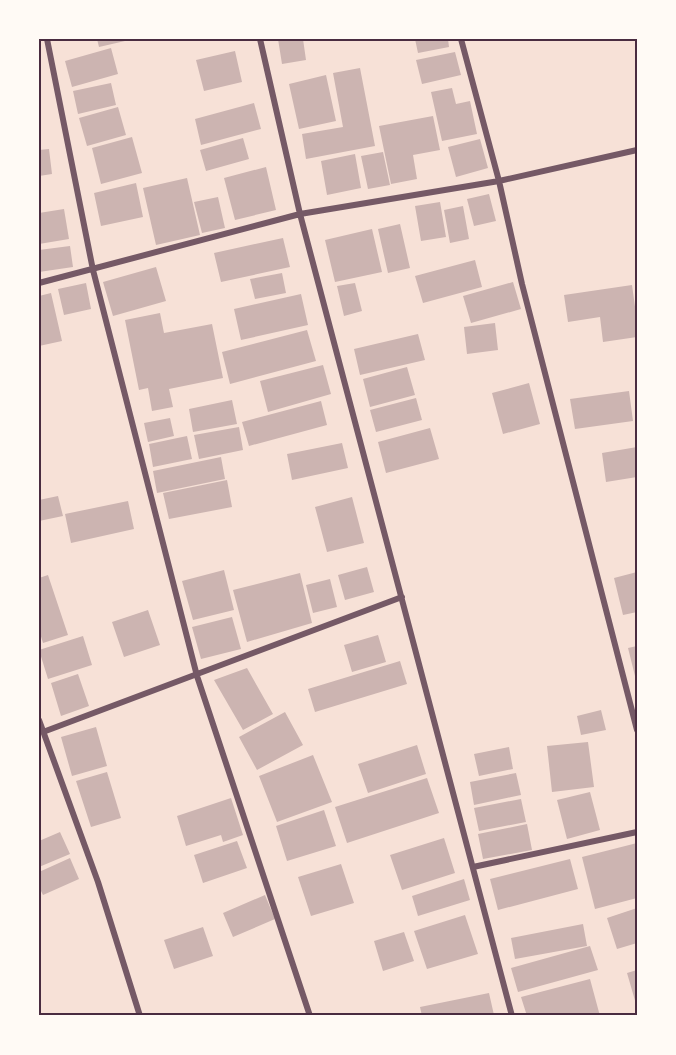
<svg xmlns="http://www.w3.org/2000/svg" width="676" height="1055" viewBox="0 0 676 1055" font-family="'Roboto Condensed',sans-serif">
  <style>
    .building { fill: #ccb4b1 }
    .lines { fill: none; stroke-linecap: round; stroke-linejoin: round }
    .minor { stroke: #755966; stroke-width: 6 }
    .neatline { fill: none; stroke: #4a2c40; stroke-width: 2 }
  </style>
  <rect width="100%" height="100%" fill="#f7e1d7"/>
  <path class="building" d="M97,39H125V41L99,47Z
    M278,39H303L306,60L282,64Z
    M415,39H448L449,47L418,53Z
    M111,48L118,74L72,87L65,61Z
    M235,51L242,82L204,91L196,60Z
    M455,52L461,75L422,84L416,60Z
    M360,68L375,146L306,159L302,134L343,127L333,73Z
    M326,75L336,121L299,129L289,84Z
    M111,83L116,105L78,114L73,91Z
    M452,88L456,104L470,101L477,134L442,141L431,92Z
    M254,103L261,129L201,145L195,119Z
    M118,107L126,135L87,146L79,118Z
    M433,116L440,150L413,155L417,179L391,184L379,126Z
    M132,137L142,173L101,184L92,148Z
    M243,138L249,159L206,171L200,150Z
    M480,139L488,168L456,177L448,147Z
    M49,149L52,174L39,176V150Z
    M383,152L390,185L368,189L361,156Z
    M355,154L361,188L327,195L321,161Z
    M266,167L276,210L235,220L224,178Z
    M187,178L200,235L156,245L143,188Z
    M136,183L143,217L101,226L94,193Z
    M489,194L496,221L474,226L467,199Z
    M218,197L225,228L202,233L194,202Z
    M440,202L446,237L421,241L415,206Z
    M463,206L469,239L450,243L444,210Z
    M64,209L69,239L39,244V213Z
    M400,224L410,268L388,273L378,229Z
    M372,229L382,272L335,282L325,240Z
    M283,238L290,267L221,282L214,253Z
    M70,246L73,267L39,272V250Z
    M475,260L482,287L423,303L415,276Z
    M156,267L166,301L113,316L103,282Z
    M282,273L286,293L255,299L250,279Z
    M513,282L521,309L471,323L463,296Z
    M86,283L91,309L64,315L58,289Z
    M355,283L362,311L344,316L337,286Z
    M632,285L637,321V337L603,342L600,317L568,322L564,295Z
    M51,293L62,341L39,346V296Z
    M301,294L308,325L241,340L234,309Z
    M160,313L164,333L212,324L223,378L169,389L173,407L152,411L148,388L139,390L125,320Z
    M495,323L498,350L467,354L464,327Z
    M307,330L316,361L230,384L222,352Z
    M418,334L425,360L360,375L354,349Z
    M323,365L331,394L268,412L260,381Z
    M407,367L415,395L370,407L363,379Z
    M529,383L540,424L503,434L492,393Z
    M629,391L633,421L575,429L570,399Z
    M416,398L422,420L376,432L370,410Z
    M232,400L237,424L193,432L189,409Z
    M321,401L327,425L249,446L242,422Z
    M170,418L174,436L148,442L144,423Z
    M239,427L243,450L199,459L194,435Z
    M430,428L439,459L386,473L378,442Z
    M187,436L192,459L153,467L149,444Z
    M342,443L348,468L292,480L287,454Z
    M637,447V477L606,482L602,453Z
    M221,457L225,479L157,493L153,471Z
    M227,480L232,507L169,519L163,493Z
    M58,496L63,516L39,521V500Z
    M352,497L364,543L327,552L315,507Z
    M128,501L134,529L71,543L65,514Z
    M367,567L374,592L345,600L338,575Z
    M224,570L234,610L193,620L182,581Z
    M637,572V612L623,615L614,578Z
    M300,573L312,623L247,642L233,590Z
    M48,575L68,635L43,643L39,630V578Z
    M330,579L337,607L313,613L306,585Z
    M148,610L160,645L124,657L112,622Z
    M232,617L241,649L201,659L192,627Z
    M378,635L386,662L352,672L344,645Z
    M83,636L92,665L48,679L39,650Z
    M637,646V675L635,676L628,648Z
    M400,661L407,684L315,712L308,689Z
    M247,668L273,714L243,730L214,680Z
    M78,674L89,706L61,716L51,683Z
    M601,710L606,730L581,735L577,716Z
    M285,712L303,745L257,770L239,737Z
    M96,727L107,766L72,776L61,737Z
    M588,742L594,787L552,792L547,746Z
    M417,745L426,774L368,793L358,764Z
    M509,747L513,769L479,776L474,754Z
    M313,755L332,802L277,822L259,776Z
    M107,772L121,818L91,827L76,781Z
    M516,773L521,795L474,805L470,782Z
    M427,778L439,813L347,843L335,807Z
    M590,792L600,830L567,839L557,800Z
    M231,798L243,835L223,842L221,835L186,846L177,816Z
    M521,799L526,822L479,831L474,808Z
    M324,810L336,846L287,861L276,826Z
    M527,824L532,850L483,859L478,834Z
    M60,832L70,854L39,867V841Z
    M444,838L455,873L402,890L390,855Z
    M237,841L247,868L203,883L194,855Z
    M637,843V898L595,909L582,857Z
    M70,858L79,879L43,895L39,887V872Z
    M570,859L578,889L498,910L490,879Z
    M341,864L354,903L311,916L298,877Z
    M464,879L470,900L418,916L412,896Z
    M265,895L275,919L233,937L223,913Z
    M637,908V943L617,949L607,918Z
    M465,915L478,954L427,969L414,931Z
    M583,924L587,946L515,959L511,938Z
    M203,927L213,956L174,969L164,940Z
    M404,932L414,961L383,971L374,941Z
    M590,946L598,970L518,992L511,968Z
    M637,970V1004H636L627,973Z
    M590,979L600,1016H527L521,997Z
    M489,993L494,1015L422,1016L420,1007Z"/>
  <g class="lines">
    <path class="minor" d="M47,39L93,270L197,676L310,1016
      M260,39L300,214L512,1016
      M461,39L499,181L522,284L637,730
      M39,283L300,214L499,181L637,150
      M39,720L98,882L140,1016
      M43,732L402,597
      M473,867L637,832"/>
  </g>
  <rect width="676" height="1055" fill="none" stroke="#fffaf5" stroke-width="81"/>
  <rect x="40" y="40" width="596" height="974" class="neatline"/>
</svg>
